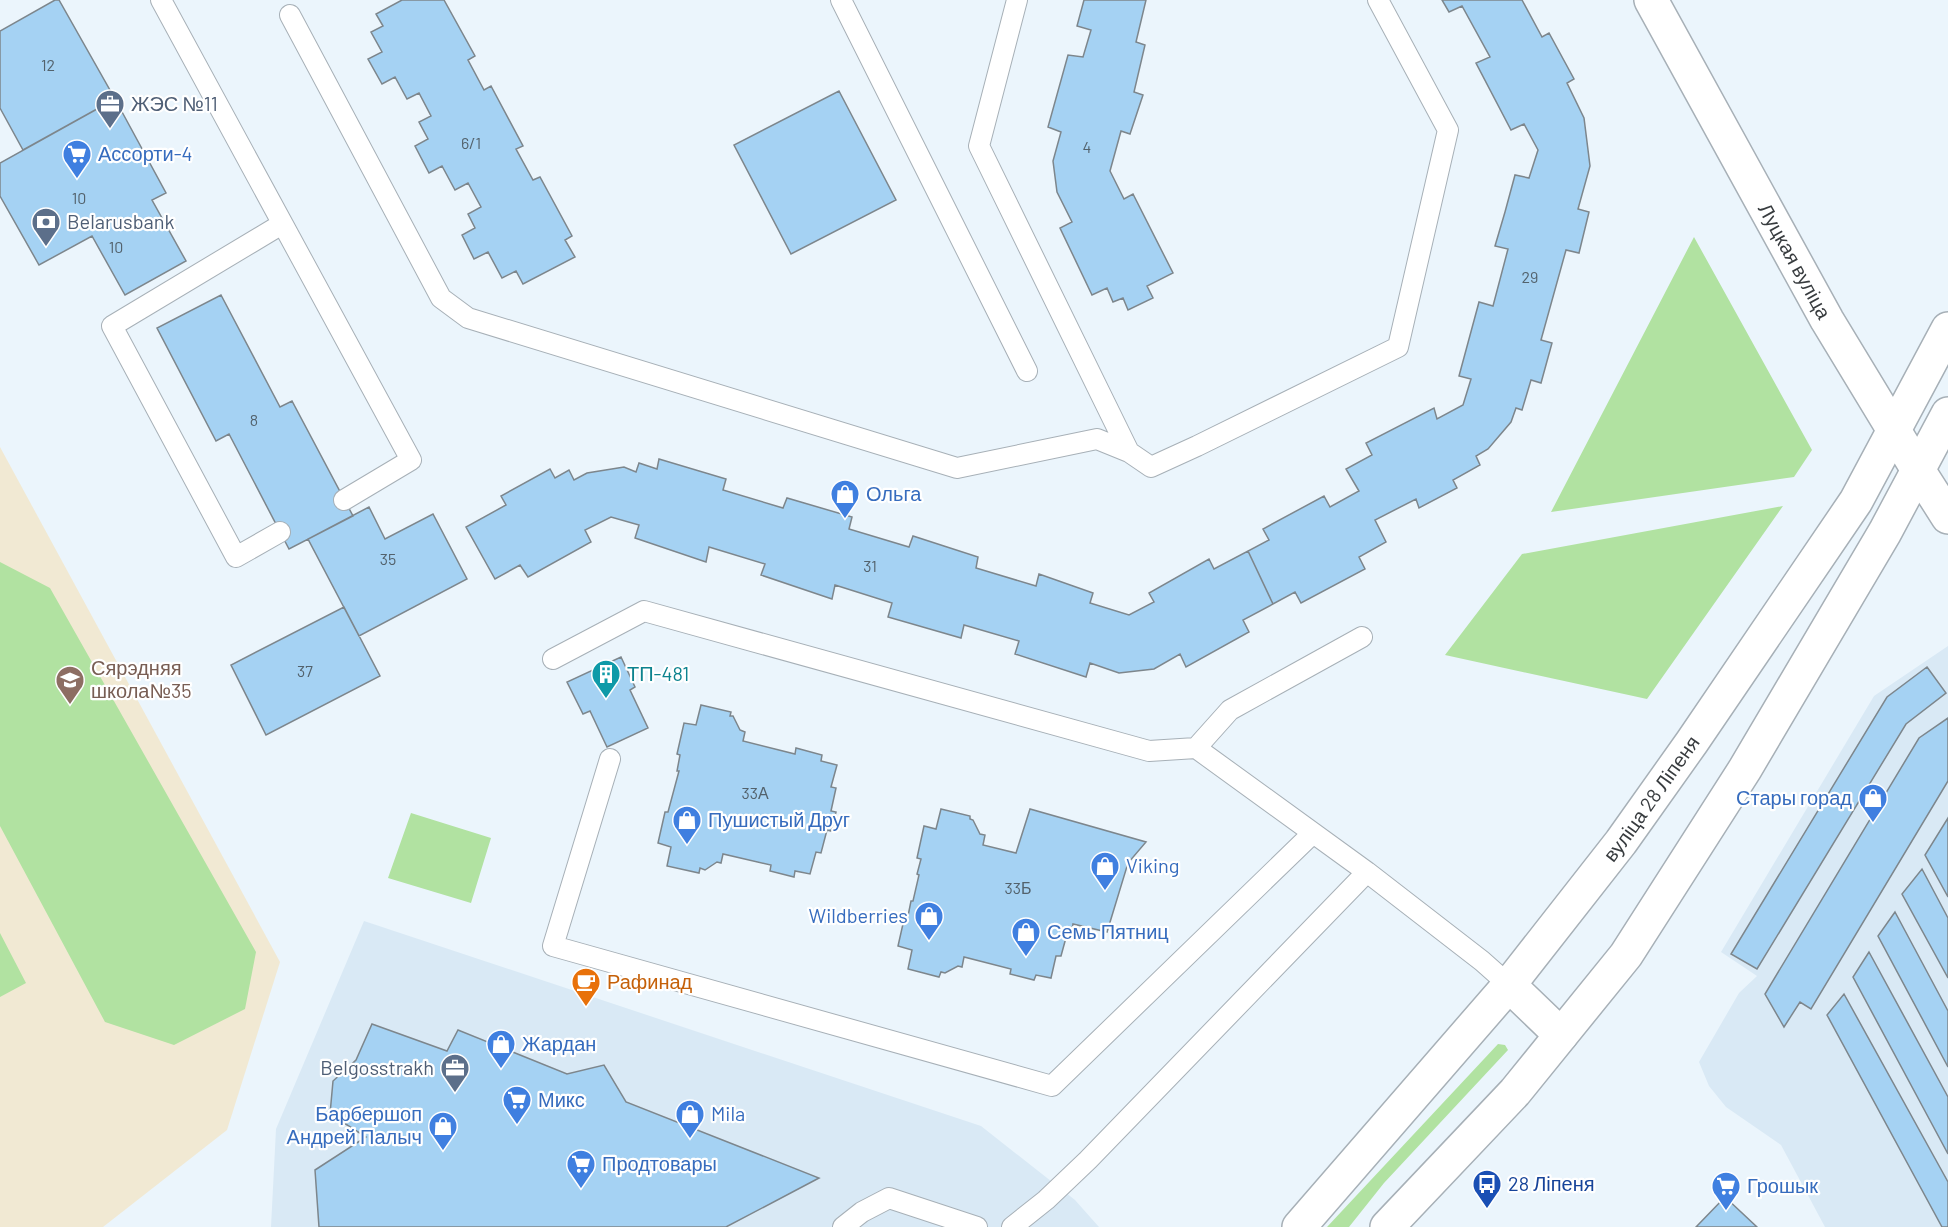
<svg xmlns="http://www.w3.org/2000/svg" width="1948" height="1227" viewBox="0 0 1948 1227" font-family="Barlow,sans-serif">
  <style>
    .built { fill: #d9e9f5 }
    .education { fill: #f1e9d3 }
    .green { fill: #b1e2a1 }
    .building { fill: #a5d2f3; stroke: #7d868c; stroke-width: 1.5 }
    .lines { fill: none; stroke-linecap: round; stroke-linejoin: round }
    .service-casing { stroke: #a7b0b7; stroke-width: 22 }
    .minor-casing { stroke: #a7b0b7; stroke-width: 36 }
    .secondary-casing { stroke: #a7b0b7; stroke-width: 36 }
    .primary-casing { stroke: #a7b0b7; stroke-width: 36 }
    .service { stroke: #fff; stroke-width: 20 }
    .minor { stroke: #fff; stroke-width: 33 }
    .secondary { stroke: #fff; stroke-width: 33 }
    .primary { stroke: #fff; stroke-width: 33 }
    .labels { text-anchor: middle; stroke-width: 4.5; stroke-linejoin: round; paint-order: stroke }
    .number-label { font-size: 16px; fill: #53626c }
    .service-label { font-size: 20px; fill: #4e5e75; stroke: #fff; text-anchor: start }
    .shop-label { font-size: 20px; fill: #366cbe; stroke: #fff; text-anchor: start }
    .street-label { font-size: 20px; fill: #383c3f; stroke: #fff }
    .education-label { font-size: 20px; fill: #785e54; stroke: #fff; text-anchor: start }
    .culture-label { font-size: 20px; fill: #0d838f; stroke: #fff; text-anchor: start }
    .food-label { font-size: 20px; fill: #c56008; stroke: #fff; text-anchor: start }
    .transit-label { font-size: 20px; fill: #164399; stroke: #fff; text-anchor: start }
  </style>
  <rect width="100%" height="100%" fill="#ebf5fc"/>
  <path class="built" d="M1948,646V1227H1825L1781,1145L1726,1107L1709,1086L1699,1062L1739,993L1757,976L1721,952L1874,696Z
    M364,921L981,1126L1075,1200L1099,1227H271L276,1129Z"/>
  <path class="education" d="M0,447L280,962L227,1130L103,1227H0Z"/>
  <path class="green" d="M1694,237L1812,450L1794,477L1551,512Z
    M1783,506L1647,699L1445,655L1522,554Z
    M0,562L50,588L256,952L245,1009L174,1045L105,1022L0,826Z
    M411,813L491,838L471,903L388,878Z
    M0,933L26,983L0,997Z
    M1498,1044L1505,1045L1508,1050L1384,1183L1349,1227H1327Z"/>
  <path class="building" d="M55,0H59L115,99L23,150L0,108V31Z
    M402,0H444L475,56L468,60L484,90L491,86L523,146L516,149L533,180L540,177L572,236L565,240L575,257L523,284L516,271L502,278L488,252L474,259L462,235L475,228L468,214L481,207L468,183L455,190L442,166L429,173L415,146L428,139L419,122L431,116L419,93L407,99L395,77L382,84L368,59L382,52L371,32L383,26L376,14Z
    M1084,0H1146L1136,42L1145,45L1134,92L1143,95L1130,134L1121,131L1110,171L1124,199L1133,194L1173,273L1147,286L1153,298L1128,310L1123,298L1113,302L1107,288L1092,295L1060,228L1072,222L1057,192L1053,161L1061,132L1048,127L1068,55L1083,57L1091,30L1077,26Z
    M1442,0H1522L1542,37L1549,33L1574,79L1567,83L1584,118L1590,166L1578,209L1589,212L1579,253L1566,250L1541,340L1552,343L1541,383L1531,380L1522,410L1516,408L1511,422L1488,449L1476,456L1480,465L1453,480L1457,488L1419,508L1416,499L1375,520L1386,542L1359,557L1365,569L1301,603L1295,592L1273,604L1248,551L1269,540L1263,529L1324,496L1330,507L1359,491L1346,469L1372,455L1366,443L1434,408L1437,419L1463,405L1471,379L1459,376L1479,302L1493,306L1508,249L1495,246L1505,212L1515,175L1529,178L1538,150L1524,124L1511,130L1476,63L1490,57L1462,6L1449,12Z
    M839,91L896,200L791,254L734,145Z
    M115,99L166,193L152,200L186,261L125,295L92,236L39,265L0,196V163Z
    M221,295L280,407L292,401L353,516L289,549L229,434L216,441L157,328Z
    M659,459L726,479L723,490L783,508L787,498L852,517L849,529L909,547L913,536L978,557L976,568L1036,586L1039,574L1093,593L1090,603L1129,615L1154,602L1149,593L1209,559L1214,569L1248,551L1273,604L1243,620L1249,632L1186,667L1180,654L1154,669L1119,673L1090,663L1086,677L1015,654L1019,641L964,625L961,638L888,617L892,603L835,585L832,599L761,575L765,564L709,547L706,562L635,538L639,525L611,517L585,530L591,542L528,577L520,565L495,579L466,527L506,505L501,496L550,469L555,478L569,470L574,480L587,473L624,467L636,472L639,463L657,469Z
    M369,507L385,539L433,514L467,579L359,636L308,539Z
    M344,607L380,676L266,735L231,665Z
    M621,657L635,687L630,690L648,728L607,747L590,711L583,714L567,682Z
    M1927,667L1946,693L1906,724L1757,969L1731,954L1887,697Z
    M701,705L731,712L730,716H733L740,730L745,732L743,741L795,754L796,748L822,755L821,761L837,765L831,787L836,788L831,811L836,812L831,831L827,830L821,853L816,852L810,874L795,871L794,877L770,871L771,865L723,854L721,863L717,862L705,870L700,868L699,873L667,866L671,847L658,843L665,812H668L679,771H677L680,755L677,754L684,723L696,725Z
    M1948,718V781L1811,1009L1800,1002L1784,1027L1765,994L1919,738Z
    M941,809L970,816V819L973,820L980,834L985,835L983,845L1016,853L1030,809L1146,842L1128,863L1107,932L1073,924L1071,935L1067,934L1061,956H1056L1051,978L1036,975L1034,980L1010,974L1011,969L964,957L962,967L958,966L945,973L941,972L939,977L908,969L912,950L898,946L905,915L908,916L911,901H913L919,875L917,874L921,859L917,858L924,826L936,829Z
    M1948,818V897L1925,855Z
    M1922,869L1948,918V978L1902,894Z
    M1895,912L1948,1011V1067L1878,936Z
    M1869,952L1948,1097V1154L1853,977Z
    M1844,994L1948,1182V1227H1942L1827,1015Z
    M372,1024L447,1051L458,1030L567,1074L604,1065L626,1102L819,1178L726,1227H319L315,1170L366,1137L330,1114L333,1081L356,1060Z
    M1725,1197L1757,1227H1696Z"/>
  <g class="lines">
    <g class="service-casing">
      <path id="service" d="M161,0L411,460L344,500
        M841,0L1027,371
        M1017,0L979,146L1129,452L1151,467L1197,446L1398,347L1448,130L1378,0
        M290,15L441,298L468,318L957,468L1097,439L1129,452
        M280,532L236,557L112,326L282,224
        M553,659L644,611L1149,751L1196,748L1367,872L1482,961L1509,985
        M1196,748L1230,710L1362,637
        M610,759L553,946L1052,1086L1313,833
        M843,1227L862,1212L889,1198L977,1227
        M1012,1227L1046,1200L1088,1160L1367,872"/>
    </g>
    <g class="minor-casing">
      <path id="minor" d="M1918,470L1948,517"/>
    </g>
    <g class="secondary-casing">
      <g id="secondary">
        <path id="s1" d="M1651,0L1827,320L1918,470"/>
      </g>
    </g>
    <g class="primary-casing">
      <g id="primary">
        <path d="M1509,985L1561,1035"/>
        <path id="s2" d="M1299,1227L1509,985L1621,842L1692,742L1856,501L1948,329"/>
        <path d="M1387,1227L1515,1092L1626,955L1745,769L1885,532L1948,414"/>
      </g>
    </g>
    <use href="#service" class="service"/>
    <use href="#minor" class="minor"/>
    <use href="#secondary" class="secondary"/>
    <use href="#primary" class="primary"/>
  </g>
  <defs>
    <g id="office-pin" transform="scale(1.5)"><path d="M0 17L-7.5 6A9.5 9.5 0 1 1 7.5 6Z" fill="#5c6f8a" stroke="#fff"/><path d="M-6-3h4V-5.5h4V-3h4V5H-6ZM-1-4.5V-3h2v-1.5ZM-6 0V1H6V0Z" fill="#fff"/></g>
    <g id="supermarket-pin" transform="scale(1.5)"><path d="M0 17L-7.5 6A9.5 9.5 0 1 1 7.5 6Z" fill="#3f7fe0" stroke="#fff"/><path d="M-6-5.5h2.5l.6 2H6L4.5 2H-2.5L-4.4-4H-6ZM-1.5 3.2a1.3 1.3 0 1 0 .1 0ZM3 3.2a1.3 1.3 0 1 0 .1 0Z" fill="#fff"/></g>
    <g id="bank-pin" transform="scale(1.5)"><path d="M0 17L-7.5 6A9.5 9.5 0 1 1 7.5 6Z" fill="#5c6f8a" stroke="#fff"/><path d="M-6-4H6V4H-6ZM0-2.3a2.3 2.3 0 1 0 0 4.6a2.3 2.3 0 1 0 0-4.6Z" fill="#fff"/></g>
    <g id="shop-pin" transform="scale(1.5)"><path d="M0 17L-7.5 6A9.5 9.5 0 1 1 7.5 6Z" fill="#3f7fe0" stroke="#fff"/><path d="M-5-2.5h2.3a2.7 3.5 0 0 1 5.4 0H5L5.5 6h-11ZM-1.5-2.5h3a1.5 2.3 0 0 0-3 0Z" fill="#fff"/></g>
    <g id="building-pin" transform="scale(1.5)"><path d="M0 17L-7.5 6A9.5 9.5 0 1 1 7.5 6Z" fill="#0f9aa8" stroke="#fff"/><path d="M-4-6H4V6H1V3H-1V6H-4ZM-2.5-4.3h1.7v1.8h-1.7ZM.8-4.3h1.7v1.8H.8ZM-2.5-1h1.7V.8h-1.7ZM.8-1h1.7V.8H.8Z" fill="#fff"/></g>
    <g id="school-pin" transform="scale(1.5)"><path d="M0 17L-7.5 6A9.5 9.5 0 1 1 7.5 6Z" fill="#8d6e63" stroke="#fff"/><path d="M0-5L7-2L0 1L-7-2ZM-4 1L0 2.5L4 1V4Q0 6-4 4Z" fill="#fff"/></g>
    <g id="cafe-pin" transform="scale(1.5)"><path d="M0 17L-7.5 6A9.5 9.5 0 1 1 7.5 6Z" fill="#e8710a" stroke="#fff"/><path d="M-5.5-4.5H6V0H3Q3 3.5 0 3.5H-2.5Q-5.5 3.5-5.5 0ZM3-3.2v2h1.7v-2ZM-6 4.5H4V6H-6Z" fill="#fff"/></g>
    <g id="bus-pin" transform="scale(1.5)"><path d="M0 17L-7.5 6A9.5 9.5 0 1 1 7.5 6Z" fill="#1a4fb4" stroke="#fff"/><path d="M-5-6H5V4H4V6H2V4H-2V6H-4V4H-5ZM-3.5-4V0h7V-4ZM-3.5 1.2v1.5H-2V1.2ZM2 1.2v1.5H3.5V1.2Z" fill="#fff"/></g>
  </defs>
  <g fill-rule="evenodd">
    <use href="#office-pin" x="110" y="104"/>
    <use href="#supermarket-pin" x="77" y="154"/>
    <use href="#bank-pin" x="46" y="222"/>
    <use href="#shop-pin" x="845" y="494"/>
    <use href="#building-pin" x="606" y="674"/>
    <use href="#school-pin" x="70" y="680"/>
    <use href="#shop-pin" x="1873" y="798"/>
    <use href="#shop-pin" x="687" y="820"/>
    <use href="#shop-pin" x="1105" y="866"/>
    <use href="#shop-pin" x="929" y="916"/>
    <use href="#shop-pin" x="1026" y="932"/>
    <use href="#cafe-pin" x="586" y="982"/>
    <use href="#shop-pin" x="501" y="1044"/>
    <use href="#office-pin" x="455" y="1068"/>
    <use href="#supermarket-pin" x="517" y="1100"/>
    <use href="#shop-pin" x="690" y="1114"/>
    <use href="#shop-pin" x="443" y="1126"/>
    <use href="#supermarket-pin" x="581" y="1164"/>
    <use href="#bus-pin" x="1487" y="1184"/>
    <use href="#supermarket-pin" x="1726" y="1186"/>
  </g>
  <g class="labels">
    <g class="number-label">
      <text x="48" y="71">12</text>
      <text x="471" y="149">6/1</text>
      <text x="1087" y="153">4</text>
      <text x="79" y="204">10</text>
      <text x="116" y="253">10</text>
      <text x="1530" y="283">29</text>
      <text x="254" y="426">8</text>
      <text x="388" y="565">35</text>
      <text x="870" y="572">31</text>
      <text x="305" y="677">37</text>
      <text x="755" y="799">33А</text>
      <text x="1018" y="894">33Б</text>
    </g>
    <g class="service-label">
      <text x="131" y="111">ЖЭС №11</text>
      <text x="67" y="229">Belarusbank</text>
      <text x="434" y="1075" text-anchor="end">Belgosstrakh</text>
    </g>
    <g class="shop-label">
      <text x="98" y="161">Ассорти-4</text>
      <text x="866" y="501">Ольга</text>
      <text x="1852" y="805" text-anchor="end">Стары горад</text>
      <text x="708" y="827">Пушистый Друг</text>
      <text x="1126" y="873">Viking</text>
      <text x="908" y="923" text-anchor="end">Wildberries</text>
      <text x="1047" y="939">Семь Пятниц</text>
      <text x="522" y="1051">Жардан</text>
      <text x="538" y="1107">Микс</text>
      <text x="422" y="1121" text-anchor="end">Барбершоп<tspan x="422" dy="23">Андрей Палыч</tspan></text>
      <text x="711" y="1121">Mila</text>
      <text x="602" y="1171">Продтовары</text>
      <text x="1747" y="1193">Грошык</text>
    </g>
    <g class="street-label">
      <text dy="7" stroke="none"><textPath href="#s1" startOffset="298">Луцкая вуліца</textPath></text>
      <text dy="7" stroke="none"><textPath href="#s2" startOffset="555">вуліца 28 Ліпеня</textPath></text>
    </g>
    <g class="education-label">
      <text x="91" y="675">Сярэдняя<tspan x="91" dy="23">школа№35</tspan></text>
    </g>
    <g class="culture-label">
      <text x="627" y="681">ТП-481</text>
    </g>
    <g class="food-label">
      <text x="607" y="989">Рафинад</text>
    </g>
    <g class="transit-label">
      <text x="1508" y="1191">28 Ліпеня</text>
    </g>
  </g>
</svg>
